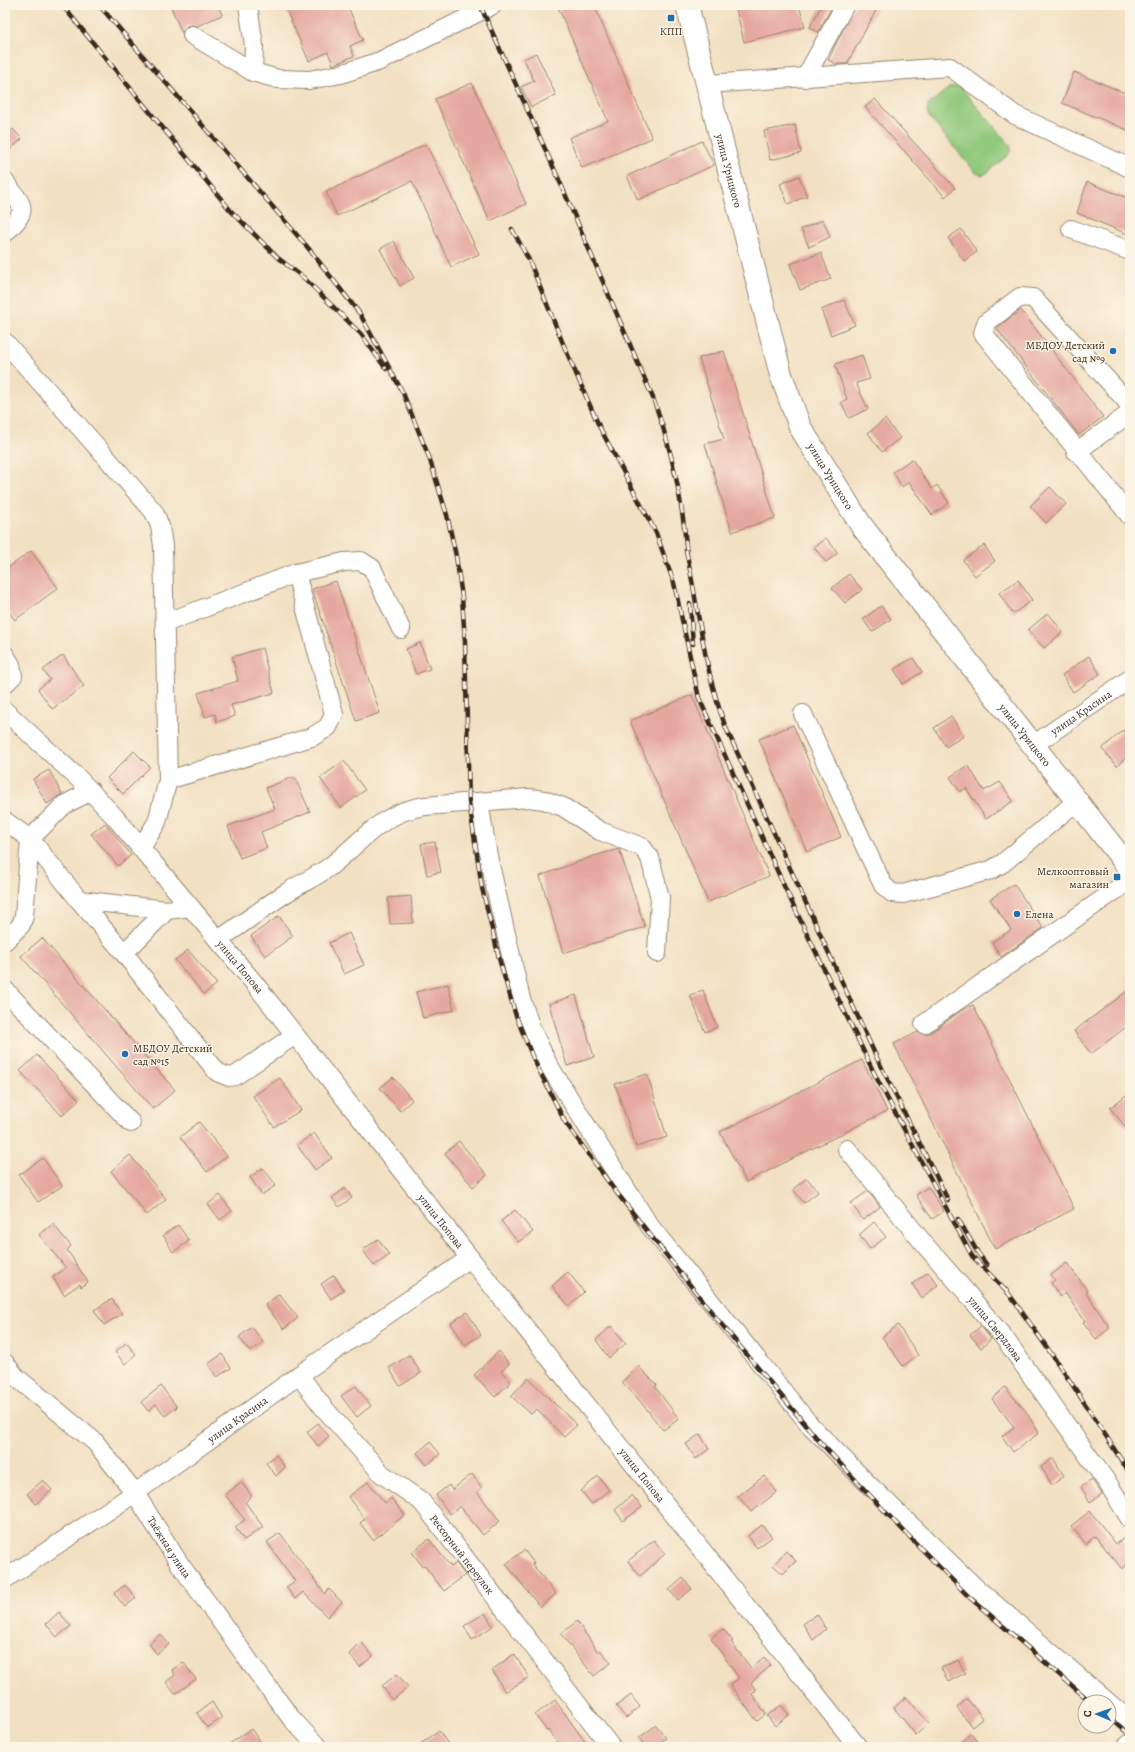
<svg xmlns="http://www.w3.org/2000/svg" width="1135" height="1752" viewBox="0 0 1135 1752" font-family="Alegreya,serif">
  <style>
    .green { fill: #90c97c; stroke: #667a4d }
    .building { fill: #e5a8a0 }
    .lines { fill: none; stroke-linecap: round; stroke-linejoin: round }
    .minor-casing { stroke: #968570; stroke-width: 20 }
    .major-casing { stroke: #968570; stroke-width: 24 }
    .minor { stroke: #fff; stroke-width: 18 }
    .major { stroke: #fff; stroke-width: 22 }
    .rail-casing { stroke: #3b2a1e; stroke-width: 4.5 }
    .rail { stroke: #fcf5e5; stroke-width: 3; stroke-dasharray: 9; stroke-linecap: butt }
    .poi-dot { fill: #1f6fb2; stroke: #fcf5e5; stroke-width: 1.5 }
    .labels { text-anchor: middle; stroke-width: 3; stroke-linejoin: round; paint-order: stroke }
    .poi-label { font-size: 11px; fill: #3b2a1e; stroke: #fcf5e5; text-anchor: end }
    .street-label { font-size: 11px; fill: #3b2a1e; stroke: #fcf5e5 }
  </style>
  <rect width="100%" height="100%" fill="#fcf5e5"/>
  <filter id="ink" filterUnits="userSpaceOnUse"><feTurbulence type="fractalNoise" baseFrequency=".025" numOctaves="2"/><feDisplacementMap in="SourceGraphic" scale="8" xChannelSelector="R" yChannelSelector="G"/><feConvolveMatrix kernelMatrix="1 2 1 2 8 2 1 2 1" color-interpolation-filters="sRGB"/></filter>
  <filter id="wash" filterUnits="userSpaceOnUse"><feTurbulence type="fractalNoise" baseFrequency=".012" numOctaves="4" result="noise"/><feDisplacementMap in="SourceGraphic" scale="16" xChannelSelector="R" yChannelSelector="G"/><feGaussianBlur stdDeviation="0.9" result="paint"/><feColorMatrix in="noise" values="0 0 0 0 0 0 0 0 0 0 0 0 0 0 0 0 0 1.4 0 .05"/><feComposite in="paint" operator="in"/></filter>
  <g filter="url(#wash)">
    <rect width="100%" height="100%" fill="#f2e0c2"/>
    <path class="green" d="M956,86L961,88L1010,145L1011,151L1008,155L987,173L981,175L976,173L929,117L927,112L928,105L950,87Z"/>
    <g id="blocks">
      <path class="building" d="M170,5H218L222,15L197,26L193,25L187,26L182,33Z
        M284,5H347L363,40L350,46L354,56L333,65L328,52L309,61Z
        M557,5H594L652,138L582,168L569,138L608,121Z
        M735,5H799L805,27L744,42Z
        M822,5H833L818,32L810,27Z
        M855,5H879L847,64H836L828,60Z
        M536,53L556,95L531,107L521,87L534,81L524,59Z
        M1074,72L1130,95V131L1062,103Z
        M472,83L526,204L490,221L435,99Z
        M875,99L955,188L945,197L865,107Z
        M795,125L801,153L770,160L764,131Z
        M13,129L22,139L5,154V136Z
        M702,141L714,165L638,200L627,176Z
        M426,144L479,254L451,267L412,181L337,216L326,192Z
        M799,176L807,196L788,204L780,184Z
        M1087,182L1130,199V235L1077,213Z
        M823,220L830,237L809,247L801,229Z
        M961,229L977,252L964,261L948,238Z
        M394,241L414,278L400,286L380,249Z
        M821,253L831,279L800,290L790,264Z
        M844,300L855,325L831,335L821,310Z
        M1021,310L1103,417L1079,435L996,328Z
        M724,351L775,518L732,532L705,444L724,439L699,358Z
        M862,355L870,379L856,383L868,409L849,418L841,402L847,399L835,364Z
        M885,419L900,438L882,452L868,433Z
        M912,459L932,489L937,485L949,503L932,515L909,482L902,487L893,472Z
        M1050,487L1066,504L1046,523L1030,506Z
        M826,538L838,553L826,562L814,547Z
        M984,545L995,561L975,576L963,560Z
        M31,551L58,588L15,620L5,607V570Z
        M849,574L862,590L845,603L832,588Z
        M1018,580L1032,600L1013,614L999,593Z
        M336,581L380,713L356,721L312,589Z
        M881,606L891,619L872,632L863,619Z
        M1048,613L1063,632L1044,648L1028,630Z
        M420,643L430,669L416,674L406,649Z
        M262,648L274,693L231,705L235,716L217,722L215,714L205,717L198,693L238,681L232,657Z
        M63,655L84,686L52,709L38,689L50,680L43,670Z
        M1089,656L1100,674L1073,692L1062,675Z
        M913,658L922,672L903,684L894,669Z
        M692,695L769,876L708,902L630,721Z
        M951,716L964,736L946,747L934,728Z
        M793,725L841,837L807,852L759,739Z
        M1123,730L1130,738V754L1117,766L1102,749Z
        M134,751L150,767L123,794L107,778Z
        M344,761L365,790L341,808L320,778Z
        M968,765L984,791L1000,782L1013,801L986,819L966,788L960,792L950,777Z
        M49,770L62,794L47,804L33,779Z
        M290,778H295L310,812L261,832L267,848L240,858L228,826L275,809L266,788Z
        M105,823L131,855L118,866L91,834Z
        M435,842L441,872L427,875L421,844Z
        M619,849L645,927L563,953L540,876L594,856Z
        M1014,884L1043,928L1001,957L992,942L1011,930L990,899Z
        M411,896L413,923L390,924L388,898Z
        M279,916L293,936L265,956L251,936Z
        M349,933L364,965L344,974L329,943Z
        M42,938L175,1090L153,1109L21,956Z
        M188,950L217,984L204,994L175,960Z
        M448,984L454,1010L423,1018L416,992Z
        M1130,989V1024L1091,1054L1074,1031Z
        M703,990L717,1027L705,1032L690,995Z
        M576,995L594,1057L567,1066L549,1004Z
        M973,1005L1074,1209L995,1249L894,1044L918,1032L925,1034L930,1033L962,1010Z
        M37,1055L79,1100L62,1116L20,1071Z
        M862,1060L887,1111L746,1182L720,1132Z
        M647,1074L667,1137L636,1147L615,1084Z
        M393,1077L412,1100L400,1111L380,1088Z
        M280,1078L301,1110L274,1127L253,1096Z
        M1130,1092V1132L1110,1108Z
        M199,1122L227,1156L207,1172L180,1137Z
        M314,1133L332,1158L315,1170L297,1145Z
        M459,1141L487,1175L473,1187L445,1153Z
        M130,1155L166,1199L147,1215L111,1171Z
        M43,1158L62,1186L38,1202L19,1175Z
        M263,1168L276,1185L262,1195L250,1177Z
        M807,1178L818,1192L804,1203L793,1189Z
        M928,1187L944,1211L932,1219L916,1195Z
        M345,1188L352,1198L339,1207L332,1198Z
        M868,1191L880,1207L863,1220L851,1203Z
        M220,1195L232,1211L220,1220L208,1204Z
        M515,1210L533,1232L518,1242L501,1221Z
        M874,1222L886,1237L870,1249L859,1235Z
        M53,1224L71,1246L67,1250L88,1282L81,1287L80,1284L64,1295L53,1277L66,1268L39,1235Z
        M178,1225L189,1241L173,1252L163,1235Z
        M378,1239L389,1255L374,1266L363,1250Z
        M1067,1263L1088,1291L1086,1293L1110,1328L1096,1339L1083,1322L1085,1321L1065,1293L1060,1297L1051,1283L1055,1280L1051,1275Z
        M568,1272L584,1292L569,1306L552,1286Z
        M928,1272L938,1285L922,1298L912,1284Z
        M334,1275L344,1290L331,1299L321,1284Z
        M279,1294L298,1318L284,1329L265,1305Z
        M112,1299L122,1314L104,1325L94,1310Z
        M467,1312L481,1335L465,1345L451,1323Z
        M898,1325L918,1355L903,1366L882,1337Z
        M611,1326L626,1343L609,1358L596,1340Z
        M981,1326L991,1339L981,1348L970,1335Z
        M252,1327L263,1342L250,1352L239,1337Z
        M126,1343L136,1354L125,1364L115,1352Z
        M499,1351L509,1364L501,1371L511,1382L495,1397L474,1375Z
        M222,1354L231,1368L217,1377L208,1364Z
        M409,1355L421,1373L400,1386L389,1368Z
        M638,1366L657,1385L655,1387L679,1419L663,1430L640,1401L622,1382Z
        M528,1378L577,1425L564,1437L537,1409L531,1414L511,1396Z
        M161,1386L177,1407L165,1416L156,1404L148,1411L141,1402Z
        M356,1386L371,1406L357,1417L341,1396Z
        M1005,1387L1027,1413L1039,1433L1013,1452L1002,1436L1014,1427L992,1399Z
        M318,1423L329,1436L318,1446L307,1432Z
        M700,1434L709,1449L696,1459L686,1444Z
        M430,1442L440,1454L427,1465L417,1453Z
        M276,1455L285,1467L276,1476L266,1463Z
        M1053,1458L1064,1476L1052,1485L1041,1467Z
        M472,1474L482,1488L477,1492L500,1521L483,1535L460,1506L450,1514L436,1495L449,1485L452,1490Z
        M598,1476L609,1490L592,1504L581,1491Z
        M764,1476L777,1492L751,1512L738,1496Z
        M43,1480L52,1490L36,1504L27,1494Z
        M1092,1480L1102,1494L1090,1502L1081,1487Z
        M241,1482L252,1496L245,1502L263,1527L244,1540L235,1527L245,1520L225,1495Z
        M368,1482L385,1503L391,1498L405,1515L373,1540L360,1523L365,1519L348,1497Z
        M632,1495L642,1507L623,1521L615,1510Z
        M1090,1511L1116,1544L1123,1539L1130,1548V1558L1128,1559L1130,1562L1122,1569L1095,1536L1086,1544L1071,1526Z
        M762,1525L772,1537L757,1548L748,1536Z
        M280,1533L325,1594L329,1589L342,1602L327,1617L303,1592L295,1599L286,1587L295,1581L267,1542Z
        M429,1539L451,1567L456,1563L465,1575L444,1591L424,1565L422,1566L412,1552Z
        M654,1540L665,1554L640,1576L628,1561Z
        M524,1550L534,1563L532,1564L556,1594L540,1607L506,1564Z
        M786,1551L796,1561L783,1574L773,1565Z
        M683,1578L692,1589L678,1600L669,1590Z
        M125,1585L136,1598L125,1607L114,1593Z
        M59,1612L71,1626L57,1637L46,1624Z
        M485,1613L493,1626L472,1640L464,1626Z
        M817,1614L826,1629L813,1640L803,1624Z
        M577,1621L598,1652L600,1650L611,1663L594,1676L561,1634Z
        M723,1629L733,1641L731,1642L751,1668L764,1657L771,1665L751,1683L756,1690L752,1694L766,1714L757,1721L730,1685L739,1678L711,1638Z
        M160,1634L169,1644L157,1654L149,1644Z
        M361,1642L373,1656L360,1667L349,1654Z
        M514,1654L529,1677L505,1692L492,1670Z
        M958,1660L965,1673L948,1682L941,1668Z
        M183,1662L196,1679L175,1694L166,1682L175,1675L172,1670Z
        M397,1674L408,1687L393,1700L382,1686Z
        M631,1695L640,1707L626,1718L616,1706Z
        M906,1697L929,1723L916,1735L894,1708Z
        M967,1699L983,1718L972,1727L957,1708Z
        M555,1700L578,1732L589,1747H560L548,1730L547,1731L535,1715Z
        M212,1702L222,1718L207,1728L197,1713Z
        M781,1705L789,1715L775,1726L767,1716Z
        M656,1725L666,1738L653,1747H646L639,1738Z
        M251,1729L264,1747H225Z
        M439,1731L450,1747H416Z
        M971,1733L984,1747H956Z"/>
    </g>
  </g>
  <g filter="url(#ink)">
    <use href="#blocks" fill-opacity="0" stroke="#968570" stroke-width="1"/>
    <g class="lines">
      <g class="minor-casing">
        <g id="minor">
          <path d="M248,5L254,46L253,72"/>
          <path d="M192,35L253,72L278,79L309,80L341,74L380,61L493,5"/>
          <path d="M805,78L845,5"/>
          <path d="M708,84L950,67L1015,115L1130,168"/>
          <path d="M5,182C24,207 30,209 5,233"/>
          <path d="M1071,229L1130,251"/>
          <path d="M5,342L154,512L160,526L163,546L168,780L157,822L141,848"/>
          <path d="M1130,405L1033,298L1020,297L986,323L983,333L1130,516"/>
          <path d="M1076,452L1130,413"/>
          <path d="M165,623L296,573"/>
          <path d="M5,655L11,665L13,676L5,684"/>
          <path id="s1" d="M5,711L79,779L114,816L255,984L470,1258L858,1747"/>
          <path d="M803,714L883,885L892,893L903,894L991,870L1003,863L1077,801"/>
          <path id="s2" d="M1033,745L1130,679"/>
          <path d="M168,780L312,737L328,727L334,714L296,573L344,562L361,561L372,568L401,629"/>
          <path d="M91,791L64,805L30,839L79,900L124,953L217,1072L229,1077L235,1076L295,1035"/>
          <path d="M479,802L488,856L521,999L531,1028L548,1064L649,1225L810,1425L869,1485L975,1587L1108,1702"/>
          <path d="M5,821L30,839L24,916L21,925L5,941"/>
          <path d="M79,900L167,910L190,907"/>
          <path d="M218,940C241,925 263,908 286,893C300,884 315,877 328,868C361,843 381,812 425,806L529,798L544,800L563,807L600,831L642,847L650,858L660,898L657,953"/>
          <path d="M124,953L167,910"/>
          <path d="M5,990L131,1123"/>
          <path d="M924,1024L1130,880"/>
          <path id="s3" d="M847,1149L925,1245L966,1292L1005,1339L1109,1485L1130,1519"/>
          <path id="s4" d="M5,1363L16,1377L95,1442L135,1493L179,1563L254,1668L291,1718L318,1747"/>
          <path id="s5" d="M299,1375L323,1407L382,1474L421,1501L611,1747"/>
          <path id="s6" d="M5,1579L135,1493L299,1375L470,1258"/>
          <path d="M1109,1703L1130,1721"/>
        </g>
      </g>
      <g class="major-casing">
        <g id="major">
          <path id="s7" d="M687,5L781,375L800,427L861,525L1130,869"/>
          <path d="M1129,1747L1130,1746"/>
        </g>
      </g>
      <use href="#minor" class="minor"/>
      <use href="#major" class="major"/>
      <g class="rail-casing">
        <path id="rail" d="M62,5L231,211L278,258L304,278L361,334L386,369
          M99,5L309,249L360,314L403,393L429,457L447,515L456,556L462,597L465,642L469,802L482,888L500,962L516,1016L533,1058L565,1122L613,1188L717,1319L820,1442L894,1521L969,1597L1091,1702
          M480,5L560,182L653,398C672,449 683,502 687,556
          M512,229L529,260L564,346L599,426L656,533L674,583L699,698L785,888L876,1077L972,1256L1009,1294
          M686,550C699,610 704,671 726,728L874,1052L948,1200
          M690,604L693,644
          M958,1219L978,1253L987,1265
          M1006,1290C1050,1350 1091,1411 1130,1474
          M1109,1717L1130,1735"/>
      </g>
      <use href="#rail" class="rail"/>
    </g>
  </g>
  <g class="poi-dot">
    <rect x="667" y="14" width="8" height="8" rx="2"/>
    <circle cx="1113" cy="351" r="4"/>
    <rect x="1113" y="873" width="8" height="8" rx="2"/>
    <circle cx="1017" cy="914" r="4"/>
    <circle cx="125" cy="1054" r="4"/>
  </g>
  <g class="labels">
    <g class="poi-label">
      <text x="671" y="35" text-anchor="middle">КПП</text>
      <text x="1105" y="349">МБДОУ Детский<tspan x="1105" dy="13">сад №9</tspan></text>
      <text x="1109" y="875">Мелкооптовый<tspan x="1109" dy="13">магазин</tspan></text>
      <text x="1025" y="918" text-anchor="start">Елена</text>
      <text x="133" y="1052" text-anchor="start">МБДОУ Детский<tspan x="133" dy="13">сад №15</tspan></text>
    </g>
    <g class="street-label">
      <text dy="4" stroke="none"><textPath href="#s7" startOffset="171">улица Урицкого</textPath></text>
      <text dy="4" stroke="none"><textPath href="#s7" startOffset="495">улица Урицкого</textPath></text>
      <text dy="4" stroke="none"><textPath href="#s2" startOffset="58">улица Красина</textPath></text>
      <text dy="4" stroke="none"><textPath href="#s7" startOffset="819">улица Урицкого</textPath></text>
      <text dy="4" stroke="none"><textPath href="#s1" startOffset="348">улица Попова</textPath></text>
      <text dy="4" stroke="none"><textPath href="#s1" startOffset="672">улица Попова</textPath></text>
      <text dy="4" stroke="none"><textPath href="#s3" startOffset="233">улица Свердлова</textPath></text>
      <text dy="4" stroke="none"><textPath href="#s6" startOffset="282">улица Красина</textPath></text>
      <text dy="4" stroke="none"><textPath href="#s1" startOffset="996">улица Попова</textPath></text>
      <text dy="4" stroke="none"><textPath href="#s4" startOffset="249">Таёжная улица</textPath></text>
      <text dy="4" stroke="none"><textPath href="#s5" startOffset="244">Рессорный переулок</textPath></text>
    </g>
  </g>
  <rect width="1135" height="1752" fill="none" stroke="#fcf5e5" stroke-width="20"/>
  <g transform="translate(1097 1714) rotate(272)"><circle r="19" fill="#fcf5e5" stroke="#afa495"/>
  <path d="M0-3L7 15L0 10L-7 15Z" fill="#1f6fb2"/>
  <text y="-6" font-size="11" font-weight="bold" text-anchor="middle" fill="#3b2a1e">С</text>
  </g>
</svg>
